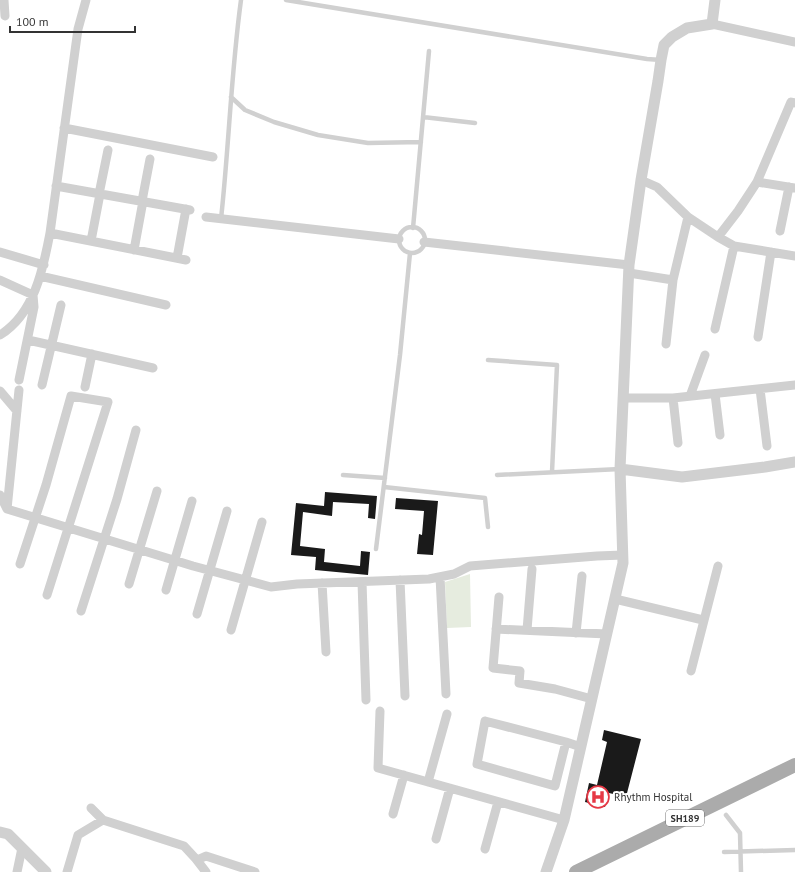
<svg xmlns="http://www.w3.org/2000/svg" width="795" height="872" viewBox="0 0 795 872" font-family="'PT Sans',sans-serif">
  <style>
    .green { fill: #e6ecdf }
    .building { fill: #1a1a1a }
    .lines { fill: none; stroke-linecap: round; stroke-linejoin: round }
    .service { stroke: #d0d0d0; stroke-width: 4.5 }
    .minor { stroke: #d0d0d0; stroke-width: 9 }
    .tertiary { stroke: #d0d0d0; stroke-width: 11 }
    .primary { stroke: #ababab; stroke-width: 14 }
    .labels { text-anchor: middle; stroke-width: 4; stroke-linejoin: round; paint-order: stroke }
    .shield { fill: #fff; stroke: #707070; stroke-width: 1 }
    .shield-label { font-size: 10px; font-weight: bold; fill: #333 }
    .poi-label { font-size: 11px; fill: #333; stroke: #fff; text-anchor: start }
  </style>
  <rect width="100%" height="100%" fill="#fff"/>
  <path class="green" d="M470,574L471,627L447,628L445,582Z"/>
  <path class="building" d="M325,492L377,496L375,519L368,518L369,504L333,502L332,516L303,512L300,546L325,549L324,562L360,566L361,551L370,552L368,575L315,570L316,557L291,555L296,503L324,506Z
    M396,498L438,501L433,555L417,554L419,534L422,535L424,511L395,509Z
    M604,730L641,739L626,797L609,793L605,807L585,802L589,783L597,785L607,742L602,740Z"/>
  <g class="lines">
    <path class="service" d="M286,0L647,59L661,60
      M231,97L245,110L274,122L318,135L368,143L421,142
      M423,117L475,123
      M221,219C229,146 231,73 241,0
      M399 240a13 13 0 1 1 26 0a13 13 0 1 1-26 0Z
      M413,228L429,51
      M488,360L557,365L552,472
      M343,475L385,478
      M497,475L620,469
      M384,487L485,498L488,527
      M376,549L400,355L410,253
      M726,815L740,833L741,872
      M724,852L795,850"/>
    <path class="minor" d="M4,0L5,16
      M712,24L795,42
      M64,128L213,157
      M641,180L657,187L688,217L718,237L734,246L795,256
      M757,182L795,188
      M56,186L190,210
      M99,194L108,150
      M142,201L150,159
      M206,217L399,239
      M780,231L789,187
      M50,233L186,260
      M718,237L738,211L757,182L791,102L795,103
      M91,241L100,194
      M424,242L629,265
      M134,250L143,201
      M0,252L44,265
      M177,258L186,209
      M629,273L673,280
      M40,276L166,305
      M0,280L33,295L34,307L19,380
      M715,329L734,246
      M0,335C34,314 43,270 50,233L78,29L86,0
      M758,337L771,252
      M28,340L153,368
      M666,344L673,280L688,217
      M42,385L61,305
      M85,387L92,354
      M760,389L767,446
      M0,391L17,411
      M715,394L720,435
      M690,396L705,355
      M624,398H673L795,385
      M673,398L678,443
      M0,495L7,509L193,566L271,587L297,584L429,579L454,574L470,566L597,556L623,555
      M7,509L19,390
      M20,564L46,485L71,396L108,402L47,595
      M440,577L446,694
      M400,580L405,696
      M362,582L366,700
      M322,583L326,652
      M129,584L157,491
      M166,590L192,501
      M499,597L493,668L520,671L519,683L555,689L592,699
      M615,599L703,620
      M81,611L117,499L136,430
      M197,614L227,511
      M496,629L607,634
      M231,630L262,522
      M527,630L532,569
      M576,633L582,576
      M691,671L718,566
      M380,711L378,768L564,820
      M566,742L555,786L477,764L485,721L566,742L581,747
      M428,782L447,714
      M91,808L103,820
      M393,814L404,775
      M436,839L450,788
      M485,849L498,802
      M197,860L206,856L255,872
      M17,872L22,848
      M67,872L78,835L103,820L184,846L196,859L206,872"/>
    <path class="tertiary" d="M620,469L682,477L765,467L795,462
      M0,832L8,834L46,872
      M546,872L564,820L623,563L620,469L629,265L641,180L658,81L661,60L664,45L672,37L687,28L712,24L715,0"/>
    <path class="primary" d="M576,872L795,765"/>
  </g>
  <defs>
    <g id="hospital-ring" transform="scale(1.15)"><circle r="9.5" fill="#fff" stroke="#e63946" stroke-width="1.5"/><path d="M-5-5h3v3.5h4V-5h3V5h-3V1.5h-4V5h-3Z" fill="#e63946"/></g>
  </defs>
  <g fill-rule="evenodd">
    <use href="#hospital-ring" x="598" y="797"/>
  </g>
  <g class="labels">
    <rect class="shield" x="666" y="810" width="38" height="16" rx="3"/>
    <g class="shield-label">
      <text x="685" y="822">SH189</text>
    </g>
    <g class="poi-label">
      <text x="614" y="801">Rhythm Hospital</text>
    </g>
  </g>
  <path d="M10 26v6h125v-6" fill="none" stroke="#333333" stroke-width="2"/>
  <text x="16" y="26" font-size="12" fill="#333333" stroke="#ffffff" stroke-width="3" paint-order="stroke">100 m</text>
</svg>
